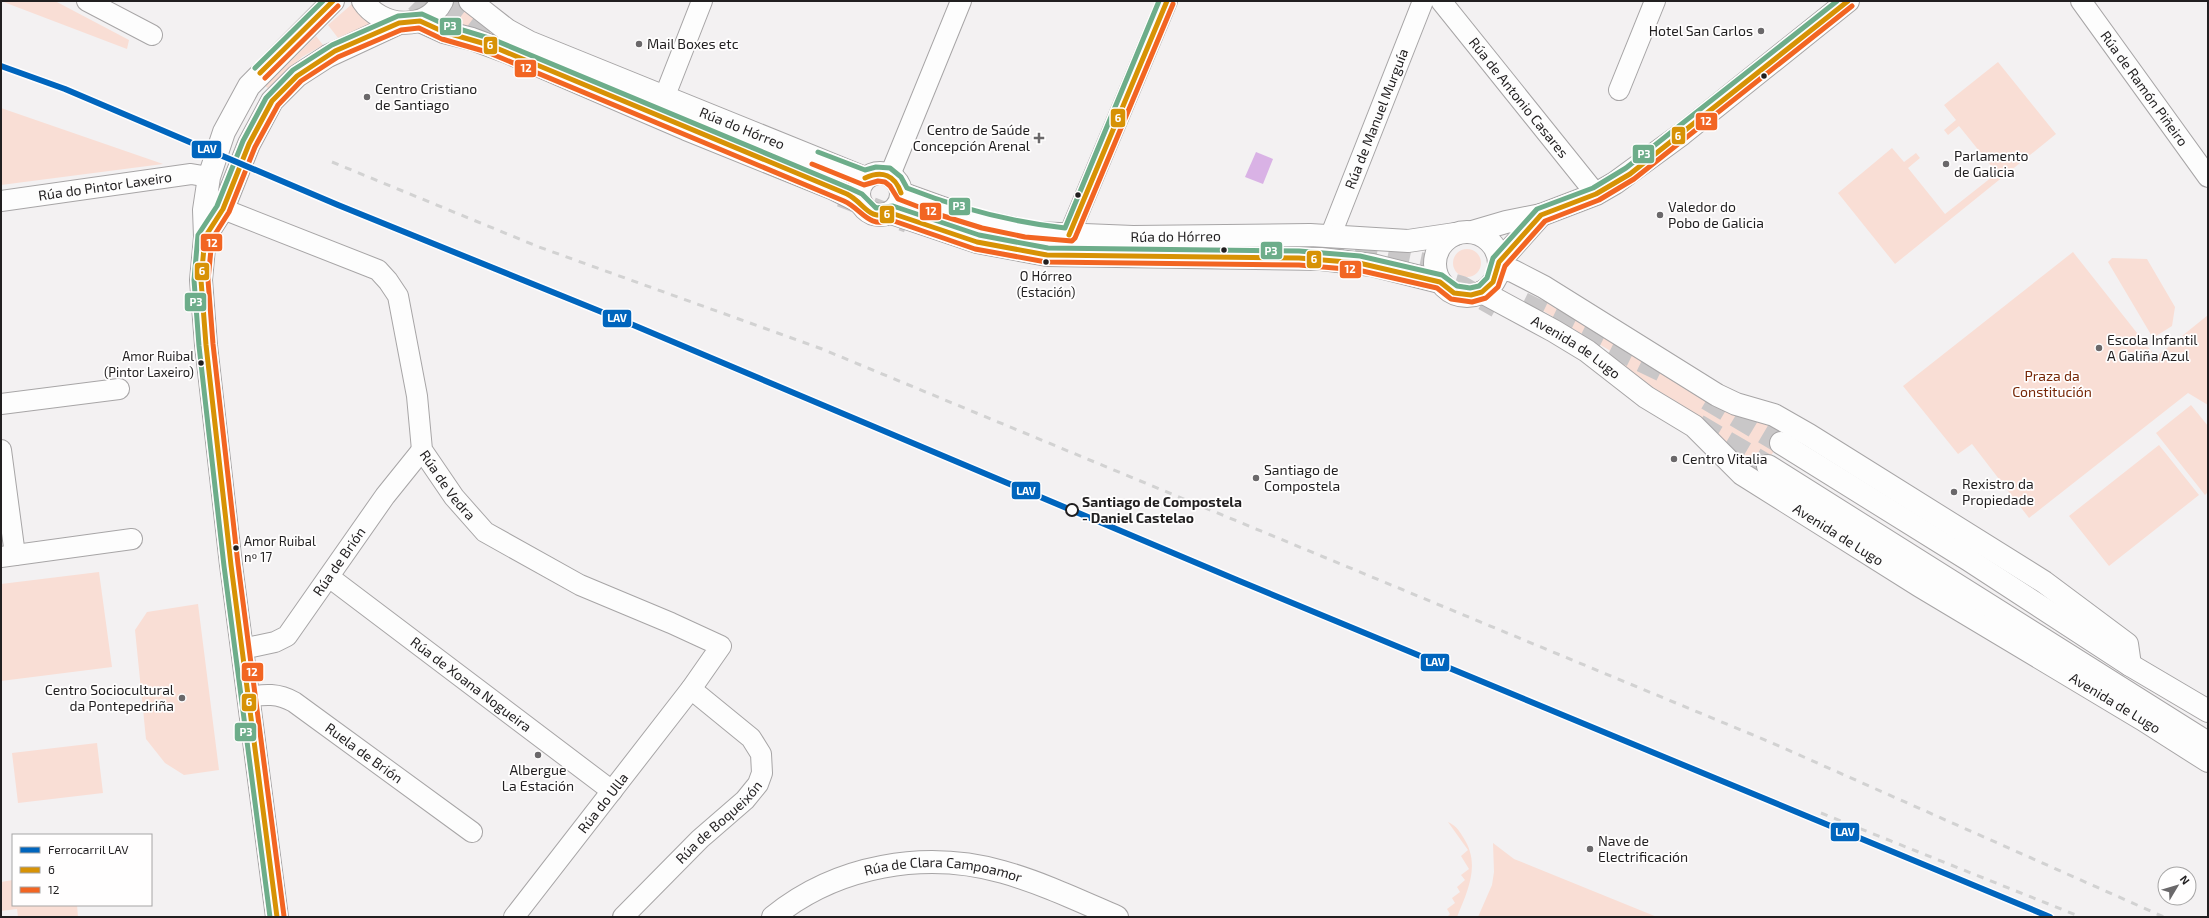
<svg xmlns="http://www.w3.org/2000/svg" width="2209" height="918" viewBox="0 0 2209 918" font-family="'Exo 2',sans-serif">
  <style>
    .green { fill: #f9ded5 }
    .water { fill: #d9b2e5 }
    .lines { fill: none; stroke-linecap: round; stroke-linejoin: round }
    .highway-tunnel { stroke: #c9c7c8; stroke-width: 22; stroke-dasharray: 22 11; stroke-linecap: butt }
    .street-casing { stroke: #a7a5a6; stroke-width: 22 }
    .secondary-casing { stroke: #a7a5a6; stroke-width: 24 }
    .primary-casing { stroke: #a7a5a6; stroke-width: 24 }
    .highway-casing { stroke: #a7a5a6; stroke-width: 24 }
    .street { stroke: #fdfdfd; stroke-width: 20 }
    .secondary { stroke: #fdfdfd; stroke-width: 22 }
    .primary { stroke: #fdfdfd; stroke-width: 22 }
    .highway { stroke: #fdfdfd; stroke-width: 22 }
    .rail { stroke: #d2d2d2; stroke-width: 3; stroke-dasharray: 7 7; stroke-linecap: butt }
    .bus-1-casing { stroke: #fffefe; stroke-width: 8 }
    .bus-2-casing { stroke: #fffefe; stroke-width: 8 }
    .bus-3-casing { stroke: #fffefe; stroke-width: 8 }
    .bus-1 { stroke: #d79205; stroke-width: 5 }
    .bus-2 { stroke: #f26522; stroke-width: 5 }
    .bus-3 { stroke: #6dad8a; stroke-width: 5 }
    .rail-1-casing { stroke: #fffefe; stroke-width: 9 }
    .rail-1 { stroke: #0065bd; stroke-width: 6 }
    .poi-dot { fill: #6a686a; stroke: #fffefe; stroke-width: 1.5 }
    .bus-dot { fill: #211f20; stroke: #fffefe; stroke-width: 1.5 }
    .stop-dot { fill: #fffefe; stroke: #211f20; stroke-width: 2 }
    .labels { text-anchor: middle; stroke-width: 3.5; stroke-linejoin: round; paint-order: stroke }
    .bus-label { font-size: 13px; fill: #211f20; stroke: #fffefe }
    .poi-label { font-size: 14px; fill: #211f20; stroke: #fffefe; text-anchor: start }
    .street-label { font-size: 14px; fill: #211f20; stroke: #fffefe }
    .park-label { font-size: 14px; fill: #762707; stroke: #fffefe }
    .stop-label { font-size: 14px; font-weight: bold; fill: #211f20; stroke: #fffefe; text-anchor: start }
    .line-badge { stroke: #fffefe; stroke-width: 1.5 }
    .badge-label { font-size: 11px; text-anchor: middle; font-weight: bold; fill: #fff }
  </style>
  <rect width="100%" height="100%" fill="#f3f1f2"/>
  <path class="green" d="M1,1H55L129,40L127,49Z
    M456,1H459L469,13L497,37L443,19L450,12Z
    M352,4L358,13L372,24L338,38L328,25Z
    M316,36L323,45L302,57L268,88L265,86Z
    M1998,62L2056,134L1895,264L1838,193L1892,148L1904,162L1916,153L1920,158L1908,168L1945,214L1997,173L1959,126L1948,135L1944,130L1956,120L1944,105Z
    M1,108L163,164L1,185Z
    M1453 263a14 14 0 1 1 28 0a14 14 0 1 1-28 0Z
    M2073,252L2156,357L2208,315V405L2188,393L2029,518L1972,444L1958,454L1903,386Z
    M2112,258L2147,259L2175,307L2172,326L2153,338L2108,262Z
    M1545,302L1716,407L1771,421L1794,433C1776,445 1766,458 1763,480L1740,461L1713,429L1644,385L1609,350L1540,309Z
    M2191,405L2208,426V492L2205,495L2156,433Z
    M2159,445L2199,495L2109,566L2069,516Z
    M99,572L112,667L1,681V584Z
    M198,604L219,770L184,775L165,763L146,739L135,630L147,612Z
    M97,743L103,793L18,803L12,753Z
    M1448,822C1455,825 1459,830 1463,837C1481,864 1468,890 1457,917H1447L1450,914L1447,909L1455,903L1452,898L1460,892L1457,887L1465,880L1461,875L1469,869L1461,856L1468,850Z
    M1493,843L1514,859L1657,917H1478L1492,885L1494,872Z
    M13,880V905H77L78,917H18L17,909L1,911V882Z"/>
  <path class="water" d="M1256,152L1273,159L1263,184L1245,177Z"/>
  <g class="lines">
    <path class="highway-tunnel" d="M416,1L443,28
      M445,1L492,36L514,46
      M841,196L908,222
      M1323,243L1444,268
      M1423,275L1462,287L1497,307
      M1523,303L1664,372
      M1707,399L1781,443
      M1698,425L1768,466"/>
    <g class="street-casing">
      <g id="street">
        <path d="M87,1L152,35"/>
        <path id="s1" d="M1441,1L1596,194"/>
        <path id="s2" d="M2081,1L2208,177"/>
        <path d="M1619,90L1655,1"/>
        <path d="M664,98L702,1"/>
        <path d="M890,175L961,1"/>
        <path id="s3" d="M1,201L191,174L209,177"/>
        <path id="s4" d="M223,209L378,270L388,281L398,296L417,396L422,450L454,497L485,532L580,585L671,623L721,646L691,689L514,917"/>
        <path d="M1069,235L1167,1"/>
        <path id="s5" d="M1330,237L1423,1"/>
        <path d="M1,404L119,389"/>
        <path d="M1,450L15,555"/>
        <path d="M1,557L132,539"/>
        <path id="s6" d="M329,577L612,791"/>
        <path id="s7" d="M242,649L275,642L287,636L385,496L422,450"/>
        <path id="s8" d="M248,697C265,694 278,693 294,702L472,832"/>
        <path id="s9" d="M623,917L700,839L745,800L758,784L762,773L761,754L751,738L691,689"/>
      </g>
    </g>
    <g class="secondary-casing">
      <g id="secondary">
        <path id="s10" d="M470,1L507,30L529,42L865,178"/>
        <path d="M420,21L444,32L472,39L507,52L686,129L832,188L860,202"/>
        <circle cx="880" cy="194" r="21"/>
        <path id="s11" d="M901,193L979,221L1035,233L1133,237L1310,235L1408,241L1455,234"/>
        <path d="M891,213L977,242L1047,255L1321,259L1372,265L1440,282"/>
        <path d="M1472,232L1506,222L1541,215L1596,194L1615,183L1682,134L1848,1"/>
        <circle cx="1467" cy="264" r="32"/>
        <path d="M1499,262L1541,215"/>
        <path d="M1499,268L1513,271L1544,287L1717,395L1736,404L1774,415L1809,435L2044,582L2127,644L2130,665"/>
        <path id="s12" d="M1482,292L1554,331L1587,351L1646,397L1694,426L1742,474L1920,586L2142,719L2208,761"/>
        <path id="s13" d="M773,917C837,865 925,850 1003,872C1042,883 1080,901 1117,917"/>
      </g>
    </g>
    <g class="primary-casing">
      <path id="primary" d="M363,1C380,27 426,33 442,1
        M205,237L223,209L249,144L272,101L297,76L328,56L399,23
        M277,917L231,565L206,345L201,280L205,237L204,210L209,177L224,132L249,86L333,1"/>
    </g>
    <g class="highway-casing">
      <path id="highway" d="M1781,443L1969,560L2130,665L2208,711
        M1768,466L2208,743"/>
    </g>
    <use href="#street" class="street"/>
    <use href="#secondary" class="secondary"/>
    <use href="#primary" class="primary"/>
    <use href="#highway" class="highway"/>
    <path class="rail" d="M332,162L539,247L822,349L1770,742L2164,917
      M1821,813L2081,917"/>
    <g class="bus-1-casing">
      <path id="bus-1" d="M260,73L333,1
        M865,178C882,170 895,175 901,193
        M1069,235L1167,1
        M277,917L231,565L206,345L201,280L205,237L223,209L249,144L272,101L297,76L335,51L399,23L420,21L444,32L489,45L847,194C865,203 868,222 891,213L977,242L1047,255L1299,258L1359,263L1440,282L1454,293L1471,295L1482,292L1493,282L1499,262L1541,215L1596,194L1630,174L1848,1"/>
    </g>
    <g class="bus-2-casing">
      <path id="bus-2" d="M265,78L338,6
        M812,164L864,185L878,181L885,182L890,186L898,199L940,215L982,228L1025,237L1072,241L1075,238L1173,4
        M284,916L238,564L213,344L208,280L212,239L229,212L255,147L278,105L301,81L338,57L401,30L419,28L442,39L487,52L844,201C862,209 868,229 891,220L975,249L1046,262L1299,265L1358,270L1437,288L1451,299L1472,302L1486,298L1498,287L1505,266L1545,221L1599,200L1634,179L1852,6"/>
    </g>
    <g class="bus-3-casing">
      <path id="bus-3" d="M255,68L323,1
        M818,152L865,170L876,167L890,168L901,177L907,188C958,208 1010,222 1065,228L1159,1
        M270,917L224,566L199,346L194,280L198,235L217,206L243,141L266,98L293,70L332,45L398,16L422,14L446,25L492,39L849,188L862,194L876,208L893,206L979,235L1048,248L1299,251L1360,256L1442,275L1457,286L1470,288L1479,286L1487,278L1493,258L1537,209L1593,188L1626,168L1837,1"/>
    </g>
    <use href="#bus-1" class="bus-1"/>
    <use href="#bus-2" class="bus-2"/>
    <use href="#bus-3" class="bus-3"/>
    <g class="rail-1-casing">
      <path id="rail-1" d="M1,66L65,89L338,205L619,319L1237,580L2050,917"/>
    </g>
    <use href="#rail-1" class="rail-1"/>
  </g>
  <g class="poi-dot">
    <circle cx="1761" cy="31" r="4"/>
    <circle cx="639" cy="44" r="4"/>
    <circle cx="367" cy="97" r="4"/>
    <path d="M1037 132h4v4h4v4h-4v4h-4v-4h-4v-4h4z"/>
    <circle cx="1946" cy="164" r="4"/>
    <circle cx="1660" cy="215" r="4"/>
    <circle cx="2099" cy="348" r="4"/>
    <circle cx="1674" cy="459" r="4"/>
    <circle cx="1256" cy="478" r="4"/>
    <circle cx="1954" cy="492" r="4"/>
    <circle cx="182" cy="698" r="4"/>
    <circle cx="538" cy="755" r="4"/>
    <circle cx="1590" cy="849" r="4"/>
  </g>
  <g class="bus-dot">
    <circle cx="1764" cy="76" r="3.5"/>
    <circle cx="1078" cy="195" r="3.5"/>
    <circle cx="1224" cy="250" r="3.5"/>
    <circle cx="1046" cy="262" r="3.5"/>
    <circle cx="201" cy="363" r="3.5"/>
    <circle cx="236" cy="548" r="3.5"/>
  </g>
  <circle class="stop-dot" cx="1072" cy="510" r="6"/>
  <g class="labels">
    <g class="bus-label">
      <text x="1046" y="281">O Hórreo<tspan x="1046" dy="16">(Estación)</tspan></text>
      <text x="194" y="361" text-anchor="end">Amor Ruibal<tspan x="194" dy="16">(Pintor Laxeiro)</tspan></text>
      <text x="244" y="546" text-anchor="start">Amor Ruibal<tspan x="244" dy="16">nº 17</tspan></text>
    </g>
    <g class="poi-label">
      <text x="1753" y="36" text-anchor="end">Hotel San Carlos</text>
      <text x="647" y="49">Mail Boxes etc</text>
      <text x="375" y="94">Centro Cristiano<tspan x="375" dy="16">de Santiago</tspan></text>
      <text x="1030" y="135" text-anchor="end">Centro de Saúde<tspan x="1030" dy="16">Concepción Arenal</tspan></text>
      <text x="1954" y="161">Parlamento<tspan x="1954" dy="16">de Galicia</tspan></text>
      <text x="1668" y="212">Valedor do<tspan x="1668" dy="16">Pobo de Galicia</tspan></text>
      <text x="2107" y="345">Escola Infantil<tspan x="2107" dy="16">A Galiña Azul</tspan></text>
      <text x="1682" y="464">Centro Vitalia</text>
      <text x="1264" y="475">Santiago de<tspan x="1264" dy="16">Compostela</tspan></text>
      <text x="1962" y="489">Rexistro da<tspan x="1962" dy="16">Propiedade</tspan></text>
      <text x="174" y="695" text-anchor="end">Centro Sociocultural<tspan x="174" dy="16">da Pontepedriña</tspan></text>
      <text x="538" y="775" text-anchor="middle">Albergue<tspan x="538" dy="16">La Estación</tspan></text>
      <text x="1598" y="846">Nave de<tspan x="1598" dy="16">Electrificación</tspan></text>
    </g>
    <g class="street-label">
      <text dy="5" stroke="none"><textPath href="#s2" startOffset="108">Rúa de Ramón Piñeiro</textPath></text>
      <text dy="5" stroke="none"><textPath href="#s1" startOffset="124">Rúa de Antonio Casares</textPath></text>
      <text dy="5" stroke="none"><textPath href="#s5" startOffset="127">Rúa de Manuel Murguía</textPath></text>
      <text dy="5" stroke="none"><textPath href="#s10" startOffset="302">Rúa do Hórreo</textPath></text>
      <text dy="5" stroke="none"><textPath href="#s3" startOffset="105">Rúa do Pintor Laxeiro</textPath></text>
      <text dy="5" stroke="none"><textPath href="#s11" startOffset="281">Rúa do Hórreo</textPath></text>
      <text dy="5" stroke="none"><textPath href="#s12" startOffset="109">Avenida de Lugo</textPath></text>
      <text dy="5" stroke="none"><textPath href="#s4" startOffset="399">Rúa de Vedra</textPath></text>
      <text dy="5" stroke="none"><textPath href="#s12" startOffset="433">Avenida de Lugo</textPath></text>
      <text dy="5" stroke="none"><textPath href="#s7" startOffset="138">Rúa de Brión</textPath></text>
      <text dy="5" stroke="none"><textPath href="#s6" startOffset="178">Rúa de Xoana Nogueira</textPath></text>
      <text dy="5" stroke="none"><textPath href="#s12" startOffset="757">Avenida de Lugo</textPath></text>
      <text dy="5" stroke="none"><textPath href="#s8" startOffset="134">Ruela de Brión</textPath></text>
      <text transform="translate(603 803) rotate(-52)" y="5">Rúa do Ulla</text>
      <text dy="5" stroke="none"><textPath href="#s9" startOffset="135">Rúa de Boqueixón</textPath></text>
      <text dy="5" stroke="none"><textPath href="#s13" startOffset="183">Rúa de Clara Campoamor</textPath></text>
    </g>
    <g class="park-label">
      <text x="2052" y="381">Praza da<tspan x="2052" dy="16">Constitución</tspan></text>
    </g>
    <g class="stop-label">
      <text x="1082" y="507">Santiago de Compostela<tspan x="1082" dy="16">- Daniel Castelao</tspan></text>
    </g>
  </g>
  <g class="line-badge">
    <rect x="439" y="17" width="23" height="19" rx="4" fill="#6dad8a"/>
    <rect x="483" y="36" width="15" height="19" rx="4" fill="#d79205"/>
    <rect x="514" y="59" width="23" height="19" rx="4" fill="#f26522"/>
    <rect x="1110" y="108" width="16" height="20" rx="4" fill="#d79205"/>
    <rect x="1695" y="112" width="23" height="19" rx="4" fill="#f26522"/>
    <rect x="1671" y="126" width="15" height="19" rx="4" fill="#d79205"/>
    <rect x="191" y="140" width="31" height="19" rx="4" fill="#0065bd"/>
    <rect x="1632" y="144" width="23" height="20" rx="4" fill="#6dad8a"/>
    <rect x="948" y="197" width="23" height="19" rx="4" fill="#6dad8a"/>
    <rect x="919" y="202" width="23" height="19" rx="4" fill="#f26522"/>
    <rect x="879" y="205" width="16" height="19" rx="4" fill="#d79205"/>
    <rect x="200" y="233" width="23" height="19" rx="4" fill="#f26522"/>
    <rect x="1260" y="241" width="23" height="19" rx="4" fill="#6dad8a"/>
    <rect x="1306" y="250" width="16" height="19" rx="4" fill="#d79205"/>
    <rect x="1339" y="260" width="23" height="19" rx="4" fill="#f26522"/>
    <rect x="194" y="262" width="16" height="19" rx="4" fill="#d79205"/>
    <rect x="184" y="292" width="23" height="20" rx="4" fill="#6dad8a"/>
    <rect x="602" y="309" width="30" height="19" rx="4" fill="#0065bd"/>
    <rect x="1011" y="481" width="30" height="19" rx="4" fill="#0065bd"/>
    <rect x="1420" y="653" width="30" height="19" rx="4" fill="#0065bd"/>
    <rect x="241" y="662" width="23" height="20" rx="4" fill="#f26522"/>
    <rect x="241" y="693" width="16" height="19" rx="4" fill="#d79205"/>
    <rect x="234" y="722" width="23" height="20" rx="4" fill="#6dad8a"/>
    <rect x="1830" y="822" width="30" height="20" rx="4" fill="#0065bd"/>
  </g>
  <g class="badge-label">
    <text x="450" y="30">P3</text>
    <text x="490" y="49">6</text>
    <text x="526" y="72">12</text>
    <text x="1118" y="122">6</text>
    <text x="1706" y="125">12</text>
    <text x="1678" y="140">6</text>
    <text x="207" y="153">LAV</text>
    <text x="1644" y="158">P3</text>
    <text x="959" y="210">P3</text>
    <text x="931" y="215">12</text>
    <text x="887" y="218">6</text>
    <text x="212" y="247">12</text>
    <text x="1271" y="255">P3</text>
    <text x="1314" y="263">6</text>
    <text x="1350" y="273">12</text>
    <text x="202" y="275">6</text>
    <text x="196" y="306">P3</text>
    <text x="617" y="322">LAV</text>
    <text x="1026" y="495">LAV</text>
    <text x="1435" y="666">LAV</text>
    <text x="252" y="676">12</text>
    <text x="249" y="706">6</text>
    <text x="246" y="736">P3</text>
    <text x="1845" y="836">LAV</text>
  </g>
  <rect width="2209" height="918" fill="none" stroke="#211f20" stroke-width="4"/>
  <rect x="12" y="834" width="140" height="72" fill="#fffefe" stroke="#a6a5a5"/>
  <rect x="20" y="847" width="20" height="6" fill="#0065bd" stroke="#a6a5a5"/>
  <text x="48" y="854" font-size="12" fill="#211f20">Ferrocarril LAV</text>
  <rect x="20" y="867" width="20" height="6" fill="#d79205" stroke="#a6a5a5"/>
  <text x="48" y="874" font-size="12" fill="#211f20">6</text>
  <rect x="20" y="887" width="20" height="6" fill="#f26522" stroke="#a6a5a5"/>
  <text x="48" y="894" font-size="12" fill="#211f20">12</text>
  <g transform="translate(2177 886) rotate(52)"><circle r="19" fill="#fffefe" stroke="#a6a5a5"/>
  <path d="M0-3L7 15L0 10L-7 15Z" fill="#6a686a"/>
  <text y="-6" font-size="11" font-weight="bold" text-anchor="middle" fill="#211f20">N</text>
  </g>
</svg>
